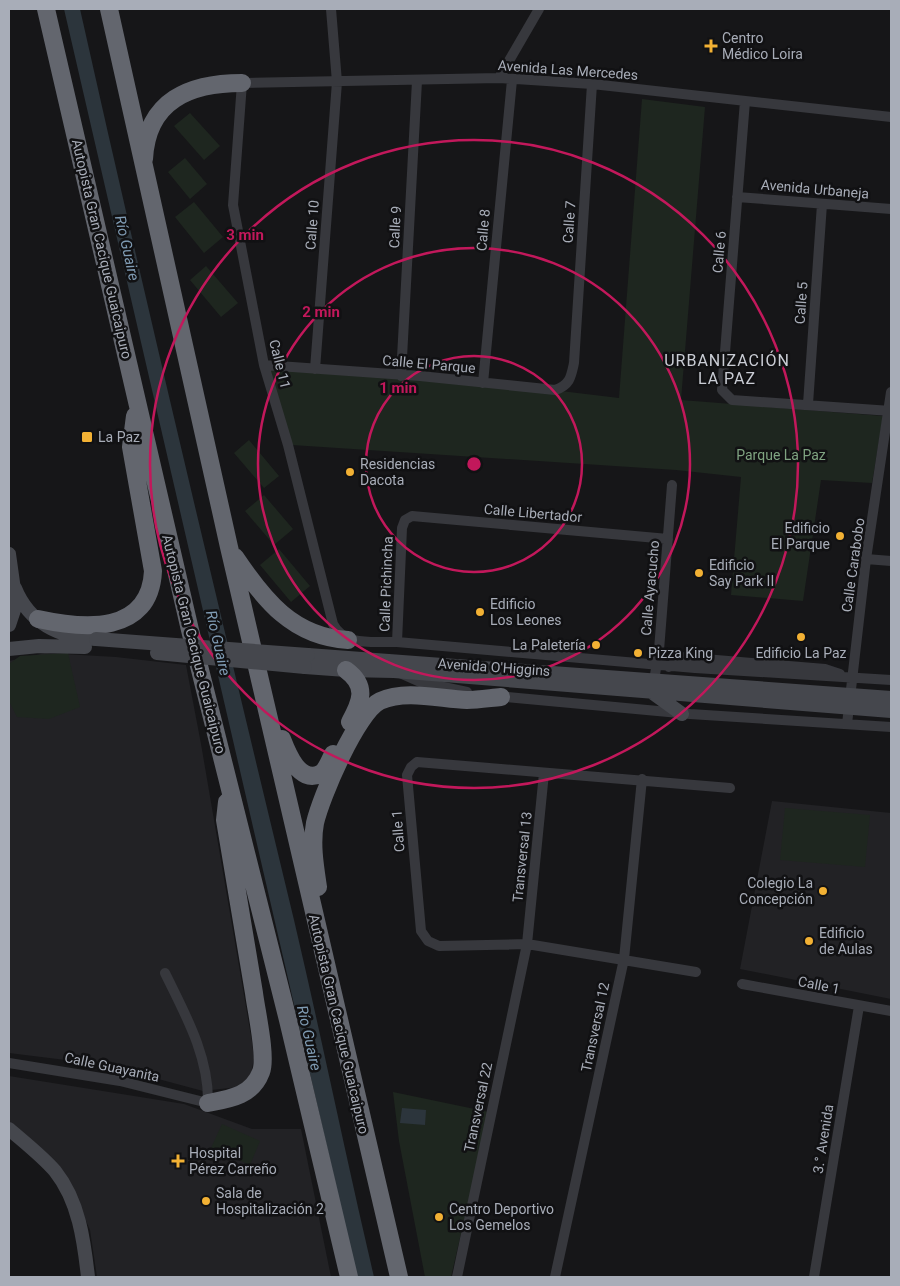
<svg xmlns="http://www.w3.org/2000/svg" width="900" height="1286" viewBox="0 0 900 1286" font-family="Roboto,sans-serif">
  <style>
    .built { fill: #222225 }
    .green { fill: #1e261f }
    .water { fill: #2c353c }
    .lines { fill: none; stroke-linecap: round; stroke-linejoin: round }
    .street { stroke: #37383d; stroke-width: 10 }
    .secondary { stroke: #45474d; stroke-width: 14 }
    .highway { stroke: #63666e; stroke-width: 18 }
    .secondary-bridge { stroke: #45474d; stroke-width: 14 }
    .ring { fill: none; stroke: #c2185b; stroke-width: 2.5 }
    .poi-dot { fill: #f2b134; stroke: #111113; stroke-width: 2 }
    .labels { text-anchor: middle; stroke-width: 5; stroke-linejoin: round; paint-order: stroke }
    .poi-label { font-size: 14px; fill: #a8adb8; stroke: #111113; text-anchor: start }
    .street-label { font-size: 14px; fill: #a8adb8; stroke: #111113 }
    .park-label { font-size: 14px; fill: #7fa381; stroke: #111113 }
    .water-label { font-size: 15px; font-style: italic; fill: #7f9bb3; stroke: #111113 }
    .quarter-label { font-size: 16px; letter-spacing: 1px; fill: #c9ccd4; stroke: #111113 }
    .centre { fill: #c2185b; stroke: #111113; stroke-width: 2.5 }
    .ring-label { font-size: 15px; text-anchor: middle; font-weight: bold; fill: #c2185b; stroke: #111113; stroke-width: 5; stroke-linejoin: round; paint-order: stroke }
  </style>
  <rect width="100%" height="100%" fill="#161618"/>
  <path class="built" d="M45,653L116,657L186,665L201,744L252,1042L254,1058L251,1074L245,1082L238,1087L203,1091L106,1065L9,1053V661Z
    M772,801L891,813V999L740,969Z
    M9,1076L184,1104L252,1129H301L331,1277H97L90,1230L69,1181L9,1125Z"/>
  <path class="green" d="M642,99L705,107L681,400L883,416L872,483L821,480L803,601L731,595L741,477L676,470L292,445L268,366L519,386L619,398Z
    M190,113L220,146L204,160L174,126Z
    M185,158L207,184L190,199L168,172Z
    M194,202L223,237L204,253L175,217Z
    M206,266L238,303L221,317L190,280Z
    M249,440L279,476L264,488L234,453Z
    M264,495L293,529L274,545L245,511Z
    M279,549L310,586L291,602L260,565Z
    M68,653L80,707L49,719L17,717L9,701V664L20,656Z
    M785,808L870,815L865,867L780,860Z
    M393,1092L489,1112L451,1277H425L399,1141Z
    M222,1124L260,1141L250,1165L211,1148Z"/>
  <path class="water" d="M64,9H80C148,313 221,617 294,920C322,1039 346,1158 374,1277H357Z
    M402,1108L426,1110L425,1125L400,1123Z"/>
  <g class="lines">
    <path class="street" d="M499,78L539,9
      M745,101L722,390L732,400L891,411
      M891,117L592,84L499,78L242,83L233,205L264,365L288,445L333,624C344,647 375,641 397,642L695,668L891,680
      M737,197L891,209
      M264,365L420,376L555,390C570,385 571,377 574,363L592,84
      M315,369L337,82L331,9
      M401,376L417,81
      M483,383L512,80
      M808,404L822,204
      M866,559L891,561
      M397,642L402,528L405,520L412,516L668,539
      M669,667L681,657L825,669L840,674
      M402,674L420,682L467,692
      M653,687L659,650L672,485
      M496,696L690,714L891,727
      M847,724L866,559L891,392
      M696,972L527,944L439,946L428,941L421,931L407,775L411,767L417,762L730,788
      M742,984L891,1011
      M9,1063L120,1081L208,1103C209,1056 185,1014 165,973
      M457,1277L527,944L544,773
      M555,1277L624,959L642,779
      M814,1277L859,1006"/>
    <path class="secondary" d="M9,554L16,604L9,625
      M15,588C29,623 60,638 96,639
      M9,649L39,646L85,647
      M308,655L891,698
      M305,667L346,670L394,671L891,711
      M653,693L682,714
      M9,1129C24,1142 42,1156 55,1171C79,1201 84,1241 88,1277"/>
    <path class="highway" d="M46,9L190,630L288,1020L349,1277
      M109,9L229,547L399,1277
      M144,159C147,100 190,83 242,83
      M235,557C264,600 293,637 348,640
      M38,619C84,629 150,635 153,571L131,447L135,416
      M346,670C368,686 361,702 350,722
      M282,739C287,752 299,784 320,774C326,771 330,760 333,754
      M318,887C315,867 311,844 315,823C321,797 357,712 380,701C406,689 440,699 467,700C478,700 490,698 501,697
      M208,1103C230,1099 252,1096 261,1072C267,1057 256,1010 254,993C244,935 235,877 225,820L227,802"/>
    <path class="secondary-bridge" d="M96,639L308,655
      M157,653L305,667"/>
  </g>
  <g class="ring">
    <circle cx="474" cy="464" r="108"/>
    <circle cx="474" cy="464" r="216"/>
    <circle cx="474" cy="464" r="324"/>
  </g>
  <g class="poi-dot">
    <path d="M708.5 38.5h5v5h5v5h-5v5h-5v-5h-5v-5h5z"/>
    <rect x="81" y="431" width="12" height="12" rx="2.5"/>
    <circle cx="350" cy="472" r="5"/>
    <circle cx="840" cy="536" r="5"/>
    <circle cx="699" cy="573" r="5"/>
    <circle cx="480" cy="612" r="5"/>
    <circle cx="801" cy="637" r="5"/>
    <circle cx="596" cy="645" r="5"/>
    <circle cx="638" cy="653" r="5"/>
    <circle cx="823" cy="891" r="5"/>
    <circle cx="809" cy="941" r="5"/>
    <path d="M175.5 1153.5h5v5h5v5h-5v5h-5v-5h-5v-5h5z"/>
    <circle cx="206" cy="1201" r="5"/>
    <circle cx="439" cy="1217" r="5"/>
  </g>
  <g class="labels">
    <g class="poi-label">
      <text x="722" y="43">Centro<tspan x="722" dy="16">Médico Loira</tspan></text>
      <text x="98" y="442">La Paz</text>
      <text x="360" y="469">Residencias<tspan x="360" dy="16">Dacota</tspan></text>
      <text x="830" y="533" text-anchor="end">Edificio<tspan x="830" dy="16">El Parque</tspan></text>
      <text x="709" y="570">Edificio<tspan x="709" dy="16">Say Park II</tspan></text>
      <text x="490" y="609">Edificio<tspan x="490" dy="16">Los Leones</tspan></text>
      <text x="586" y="650" text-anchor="end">La Paletería</text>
      <text x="648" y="658">Pizza King</text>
      <text x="801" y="658" text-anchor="middle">Edificio La Paz</text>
      <text x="813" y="888" text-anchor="end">Colegio La<tspan x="813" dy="16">Concepción</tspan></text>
      <text x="819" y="938">Edificio<tspan x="819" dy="16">de Aulas</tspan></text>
      <text x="189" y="1158">Hospital<tspan x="189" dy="16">Pérez Carreño</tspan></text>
      <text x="216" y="1198">Sala de<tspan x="216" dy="16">Hospitalización 2</tspan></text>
      <text x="449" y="1214">Centro Deportivo<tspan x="449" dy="16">Los Gemelos</tspan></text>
    </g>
    <g class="street-label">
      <text transform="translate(568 70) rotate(4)" y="5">Avenida Las Mercedes</text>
      <text transform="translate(815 189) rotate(5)" y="5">Avenida Urbaneja</text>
      <text transform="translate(569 222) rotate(-86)" y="5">Calle 7</text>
      <text transform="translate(312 225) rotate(-86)" y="5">Calle 10</text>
      <text transform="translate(395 227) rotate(-87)" y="5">Calle 9</text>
      <text transform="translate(483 230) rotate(-85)" y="5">Calle 8</text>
      <text transform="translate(102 249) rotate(77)" y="5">Autopista Gran Cacique Guaicaipuro</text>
      <text transform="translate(719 252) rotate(-85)" y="5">Calle 6</text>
      <text transform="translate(801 303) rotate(-86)" y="5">Calle 5</text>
      <text transform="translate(280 364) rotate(76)" y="5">Calle 11</text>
      <text transform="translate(429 364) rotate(5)" y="5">Calle El Parque</text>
      <text transform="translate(533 513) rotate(5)" y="5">Calle Libertador</text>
      <text transform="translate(853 565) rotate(-82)" y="5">Calle Carabobo</text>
      <text transform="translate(386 584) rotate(-88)" y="5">Calle Pichincha</text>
      <text transform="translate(650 588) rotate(-85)" y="5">Calle Ayacucho</text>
      <text transform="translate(194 644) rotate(76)" y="5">Autopista Gran Cacique Guaicaipuro</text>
      <text transform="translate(494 667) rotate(4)" y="5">Avenida O'Higgins</text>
      <text transform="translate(398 831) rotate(-94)" y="5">Calle 1</text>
      <text transform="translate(522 857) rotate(-84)" y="5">Transversal 13</text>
      <text transform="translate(819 985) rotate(11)" y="5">Calle 1</text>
      <text transform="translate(339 1024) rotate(77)" y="5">Autopista Gran Cacique Guaicaipuro</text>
      <text transform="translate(595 1027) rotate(-78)" y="5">Transversal 12</text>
      <text transform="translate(112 1067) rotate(12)" y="5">Calle Guayanita</text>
      <text transform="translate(478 1107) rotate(-78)" y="5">Transversal 22</text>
      <text transform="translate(823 1139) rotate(-81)" y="5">3.° Avenida</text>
    </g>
    <g class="park-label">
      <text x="781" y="460">Parque La Paz</text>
    </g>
    <g class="water-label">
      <text transform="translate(127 248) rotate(77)" y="5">Río Guaire</text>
      <text transform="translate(218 643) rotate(77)" y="5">Río Guaire</text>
      <text transform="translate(309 1038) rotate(77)" y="5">Río Guaire</text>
    </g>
    <g class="quarter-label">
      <text x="727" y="366">URBANIZACIÓN<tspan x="727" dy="18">LA PAZ</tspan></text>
    </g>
  </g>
  <circle cx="474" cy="464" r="8" class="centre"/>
  <g class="ring-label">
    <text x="245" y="240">3 min</text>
    <text x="321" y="317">2 min</text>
    <text x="398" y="393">1 min</text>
  </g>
  <rect width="900" height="1286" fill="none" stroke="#a8adb8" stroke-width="20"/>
</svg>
